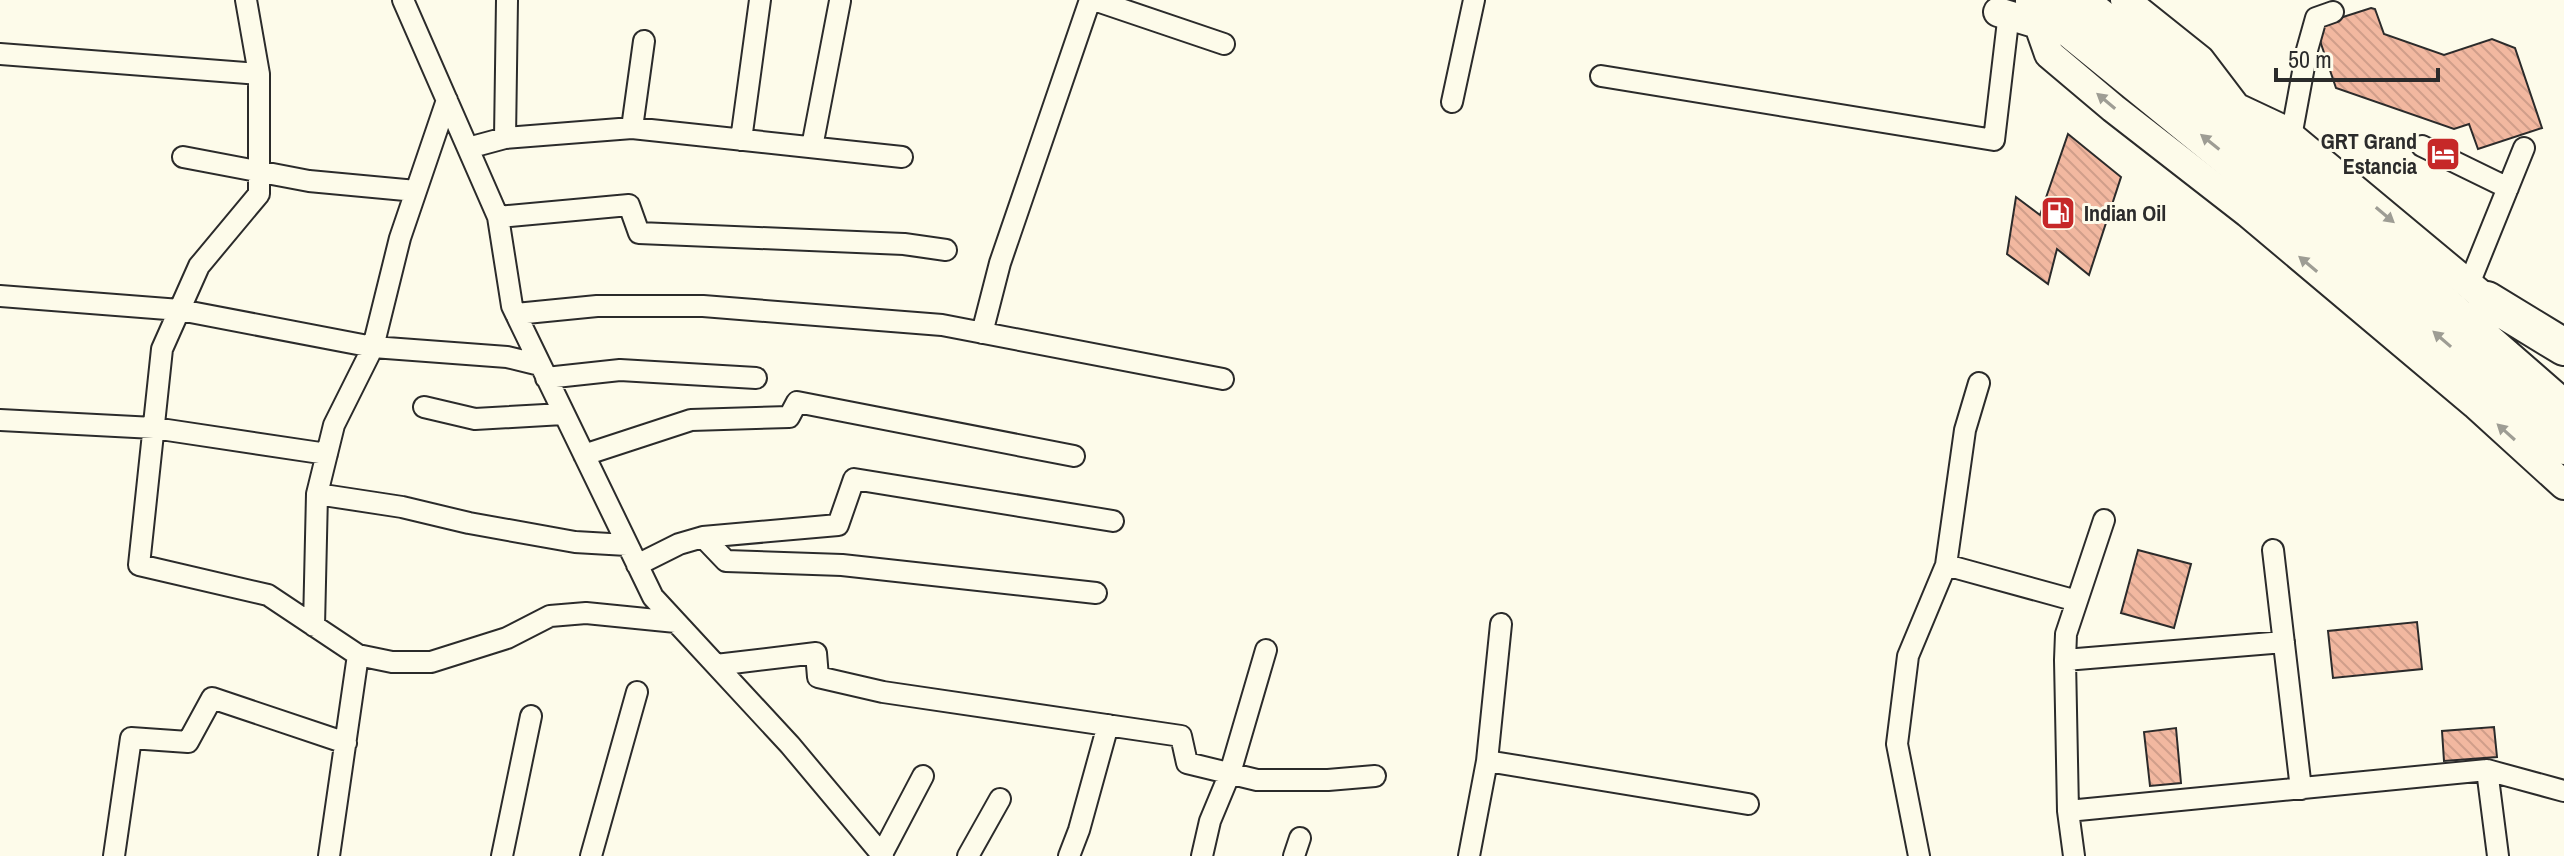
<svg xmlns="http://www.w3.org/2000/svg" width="2564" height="856" viewBox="0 0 2564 856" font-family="'Archivo Narrow',sans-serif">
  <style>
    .building { fill: url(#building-back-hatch); stroke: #2b2b2b; stroke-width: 2 }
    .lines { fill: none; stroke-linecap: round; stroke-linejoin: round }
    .street-casing { stroke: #2b2b2b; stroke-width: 24 }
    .secondary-casing { stroke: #2b2b2b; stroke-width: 32 }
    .highway-casing { stroke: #2b2b2b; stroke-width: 40 }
    .street { stroke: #fdfbea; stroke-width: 20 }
    .secondary { stroke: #fdfbea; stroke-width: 28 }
    .highway { stroke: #fdfbea; stroke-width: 36 }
    .oneway { fill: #9e9d94 }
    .labels { text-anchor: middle; stroke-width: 6; stroke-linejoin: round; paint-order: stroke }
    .poi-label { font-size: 22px; font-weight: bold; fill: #2b2b2b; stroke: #fdfbea; text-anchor: end }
  </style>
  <defs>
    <pattern id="building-back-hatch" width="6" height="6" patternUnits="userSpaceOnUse" patternTransform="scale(2)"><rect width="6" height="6" fill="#f2b8a0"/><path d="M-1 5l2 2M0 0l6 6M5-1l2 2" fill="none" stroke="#d09e8a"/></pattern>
  </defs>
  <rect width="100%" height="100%" fill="#fdfbea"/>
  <path class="building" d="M2371,8L2375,9L2384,34L2444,55L2492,39L2515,48L2542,128L2478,149L2469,124L2454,129L2336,88L2315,26Z
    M2068,134L2121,177L2089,275L2057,249L2048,284L2007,254L2016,197L2040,215Z
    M2138,550L2191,564L2174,628L2121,613Z
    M2417,622L2422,669L2333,678L2328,631Z
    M2494,727L2497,757L2444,761L2442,731Z
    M2176,728L2181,783L2150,786L2144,732Z"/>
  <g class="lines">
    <g class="street-casing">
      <path id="street" d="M246,0L259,74V194L199,266L162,349L139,565L268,595L358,655L329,856
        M403,0L498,217L512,306L653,597L790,745L883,856
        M1094,0L1224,44
        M0,54L259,74
        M1601,76L1994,140L2008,21
        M1452,102L1474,0
        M632,128L644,41
        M2291,137L2307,50L2316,18L2333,12
        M505,138L507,0
        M741,140L760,0
        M2422,146L2508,188
        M812,147L840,1
        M468,148L505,138L632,128L902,157
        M183,157L309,181L416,191
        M498,217L629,205L639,233L904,244L946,250
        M2469,284L2524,148
        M0,296L180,310L373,347L507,357L540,365
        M516,314L597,306H703L942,325L1223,379
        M982,333L1000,263L1090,0
        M546,378L620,370L756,378
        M424,407L475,419L563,414
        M0,420L154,428L327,454
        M584,455L691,420L789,417L797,402L1074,456
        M317,494L402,507L469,523L575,542L627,545
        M703,537L726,561L842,565L1096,593
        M2273,550L2301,789
        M637,565L679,544L703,537L838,525L854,479L1113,521
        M1946,565L2077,601
        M314,626L317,494L334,425L373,347L400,238L447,100
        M358,655L392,662H431L507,638L550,616L586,613L676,622
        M2065,660L2284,642
        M716,665L816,653L818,677L883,692L1181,736L1187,763L1257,780H1328L1375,776
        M1487,761L1748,804
        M2487,770L2498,856
        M2068,811L2487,770L2564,791
        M882,854L923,776
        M114,856L131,738L188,742L212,698L346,743
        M502,856L531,716
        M591,856L637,692
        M968,856L1000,799
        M1069,856L1079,830L1108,725
        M1202,856L1210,821L1230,773L1266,650
        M1294,856L1300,838
        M1469,856L1487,761L1501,624
        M1919,856L1897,744L1908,656L1946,565L1965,430L1979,383
        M2074,856L2068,811L2065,660L2066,634L2104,520"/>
    </g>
    <g class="secondary-casing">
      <path id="secondary" d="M2030,0L2049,54L2113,108L2248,213L2475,404L2564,485
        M2125,0L2200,60L2238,110
        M1998,12L2051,28
        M2218,99L2282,129L2503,313"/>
    </g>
    <g class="highway-casing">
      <path id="highway" d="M2034,0L2270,192L2564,446
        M2078,0L2263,147L2564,409
        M2487,300L2564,347"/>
    </g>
    <use href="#street" class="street"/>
    <use href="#secondary" class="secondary"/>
    <use href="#highway" class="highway"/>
  </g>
  <defs><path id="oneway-solid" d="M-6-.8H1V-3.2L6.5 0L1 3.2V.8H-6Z" transform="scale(2)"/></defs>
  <g class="oneway">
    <use href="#oneway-solid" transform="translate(2106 101) rotate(-140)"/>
    <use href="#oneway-solid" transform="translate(2210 142) rotate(-141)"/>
    <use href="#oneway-solid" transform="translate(2385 215) rotate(40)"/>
    <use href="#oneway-solid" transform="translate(2308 264) rotate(-140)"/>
    <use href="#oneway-solid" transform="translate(2442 339) rotate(-139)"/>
    <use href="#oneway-solid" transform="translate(2506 432) rotate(-138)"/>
  </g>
  <defs>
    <g id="hotel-square" transform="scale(1.8)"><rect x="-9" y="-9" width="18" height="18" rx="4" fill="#c62828" stroke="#fdfbea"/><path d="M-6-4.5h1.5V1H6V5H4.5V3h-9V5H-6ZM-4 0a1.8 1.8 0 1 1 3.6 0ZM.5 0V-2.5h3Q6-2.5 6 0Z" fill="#fff"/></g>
    <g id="fuel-square" transform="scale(1.8)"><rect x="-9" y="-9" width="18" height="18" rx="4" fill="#c62828" stroke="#fdfbea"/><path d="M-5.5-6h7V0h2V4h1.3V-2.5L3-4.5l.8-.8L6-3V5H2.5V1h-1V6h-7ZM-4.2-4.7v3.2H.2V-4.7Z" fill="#fff"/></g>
  </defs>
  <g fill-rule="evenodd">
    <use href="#hotel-square" x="2443" y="154"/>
    <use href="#fuel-square" x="2058" y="213"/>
  </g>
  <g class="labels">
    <g class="poi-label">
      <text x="2417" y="149">GRT Grand<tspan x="2417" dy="25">Estancia</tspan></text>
      <text x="2084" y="221" text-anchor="start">Indian Oil</text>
    </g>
  </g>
  <path d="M2276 68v12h162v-12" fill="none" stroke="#2b2b2b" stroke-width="4"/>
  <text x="2288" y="68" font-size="24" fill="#2b2b2b" stroke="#fdfbea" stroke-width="6" paint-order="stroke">50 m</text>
</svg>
